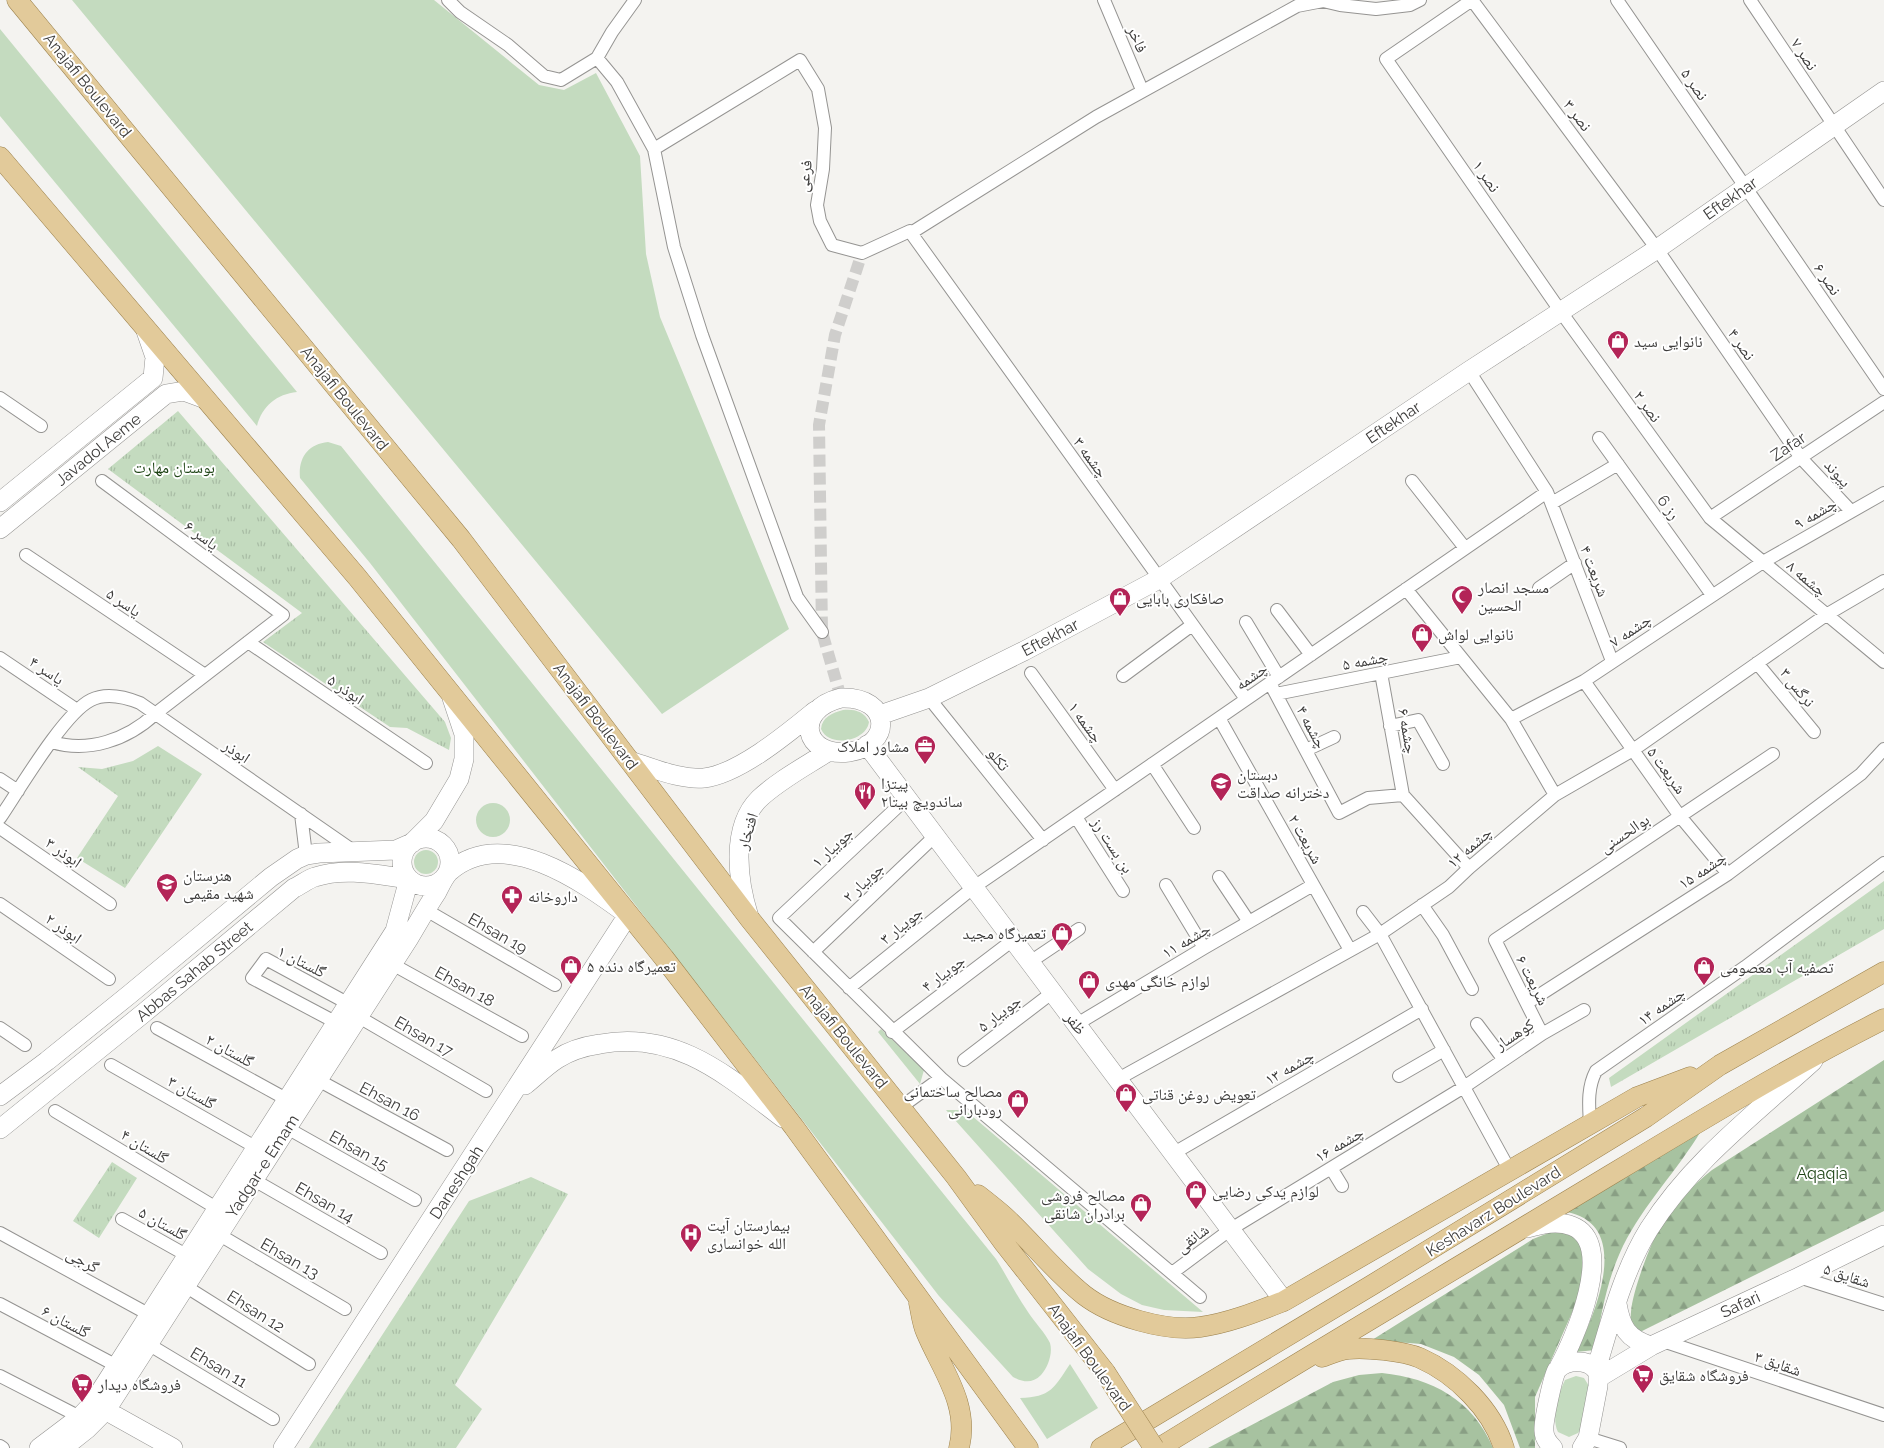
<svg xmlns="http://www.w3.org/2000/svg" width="1884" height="1448" viewBox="0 0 1884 1448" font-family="Raleway,'Noto Naskh Arabic',sans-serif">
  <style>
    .green { fill: #c4dbbf }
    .forest { fill: url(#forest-firs) }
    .park { fill: url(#park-tufts) }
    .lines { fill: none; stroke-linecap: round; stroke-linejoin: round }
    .street-tunnel { stroke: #cfcecc; stroke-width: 12; stroke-dasharray: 12 6; stroke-linecap: butt }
    .street-casing { stroke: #959492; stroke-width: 14 }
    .secondary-casing { stroke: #959492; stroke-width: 20 }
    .primary-casing { stroke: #9c824d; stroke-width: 21 }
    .street { stroke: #fff; stroke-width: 12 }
    .secondary { stroke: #fff; stroke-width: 19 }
    .primary { stroke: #e2ca9a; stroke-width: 20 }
    .primary-bridge-casing { stroke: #9c824d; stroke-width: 21; stroke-linecap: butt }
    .primary-bridge { stroke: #e2ca9a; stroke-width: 20 }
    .labels { text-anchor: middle; stroke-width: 4; stroke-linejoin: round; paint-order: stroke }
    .street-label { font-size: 16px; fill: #3d3c3b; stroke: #fff }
    .poi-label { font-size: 16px; fill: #3d3c3b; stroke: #fff; text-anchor: start }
    .park-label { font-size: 16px; fill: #1f4516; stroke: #fff }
  </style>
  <defs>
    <pattern id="forest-firs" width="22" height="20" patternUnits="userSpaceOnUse" patternTransform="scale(1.25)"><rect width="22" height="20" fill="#a7c2a0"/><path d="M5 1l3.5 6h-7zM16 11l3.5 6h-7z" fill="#899f84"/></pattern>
    <pattern id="park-tufts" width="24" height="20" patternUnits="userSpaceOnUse" patternTransform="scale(1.25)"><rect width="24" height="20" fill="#c4dbbf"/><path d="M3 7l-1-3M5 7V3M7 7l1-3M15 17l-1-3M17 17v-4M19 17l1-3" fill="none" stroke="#a9bda5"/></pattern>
  </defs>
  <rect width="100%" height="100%" fill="#f4f3f0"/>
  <path class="green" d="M72,0H434L539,85L564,90L596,73L640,156L646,254L660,317L789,629L662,714Z
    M0,29L297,392C277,394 262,406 257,426L0,116Z
    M328,442L341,446L996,1259C1007,1276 1016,1295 1028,1312C1033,1320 1046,1334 1050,1343C1053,1353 1048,1368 1041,1375C1032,1384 1023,1382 1013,1377L939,1296L370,563L300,478C298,458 308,444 328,442Z
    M843,710C854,709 864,711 869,722C866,742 829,748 821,729C822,717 832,713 843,710Z
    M476 820a17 17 0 1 1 34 0a17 17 0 1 1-34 0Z
    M414 862a12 12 0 1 1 24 0a12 12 0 1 1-24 0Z
    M881,1029L924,1070L920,1084L878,1032Z
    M946,1110H965L1203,1312L1164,1310L1142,1305L1121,1294L1088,1269Z
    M1070,1364L1098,1408L1047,1439L1020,1398C1051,1397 1054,1388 1070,1364Z
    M1576,1376L1584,1378L1589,1386L1581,1429L1578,1433L1569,1437L1558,1432C1551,1418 1558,1394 1565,1380Z"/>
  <path class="forest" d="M1884,1060V1211L1636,1334C1632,1327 1630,1321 1631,1312C1632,1291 1653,1237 1664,1219C1676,1200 1695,1184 1712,1170Z
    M1701,1131C1677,1171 1644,1204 1623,1246C1607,1279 1601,1315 1595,1350L1576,1352C1595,1315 1634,1224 1566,1212Z
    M1551,1232L1567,1233L1579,1241L1584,1254L1583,1274L1578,1299L1535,1397V1448H1520L1504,1405L1479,1375L1454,1357L1421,1344L1372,1340L1533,1239Z
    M1382,1373C1432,1378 1473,1400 1493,1448H1208L1333,1382L1359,1375Z"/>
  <path class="park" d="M178,411L445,722L451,738L449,750L407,728L390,727L263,642L302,613L108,469Z
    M158,746L202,774L125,888L77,858L118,796L78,767L102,769L133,761Z
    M1884,881V929L1611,1087L1609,1078Z
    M112,1162L137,1178L99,1238L73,1221Z
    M531,1177L568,1194L455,1385L482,1409L456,1448H309L469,1201Z"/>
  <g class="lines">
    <path class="street-tunnel" d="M841,698L822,632L819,425L835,335L862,253"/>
    <g class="street-casing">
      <path id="street" d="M448,0L460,12L508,45L544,76L561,80L597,58L617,82L654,149L674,247L702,335L797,597L822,632
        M1104,0L1142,90
        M1472,0L1386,59L1561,312L1710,518L1884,662
        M1472,0L1657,249L1801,458L1851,511
        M1617,0L1884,389
        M1750,0L1884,200
        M597,58L612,32L635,0
        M654,149L800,60L818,89L825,128L823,169L817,205L820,221L832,245L862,253L910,231L911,233L1096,117L1297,6L1323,1L1340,5L1376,9L1410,5L1420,0
        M911,233L1246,699
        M1469,371L1547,492L1612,661
        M0,398L41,426
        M1599,438L1712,595
        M1412,481L1465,548
        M1552,503L1618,464
        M1710,518L1884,402
        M26,555L205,675
        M1539,588L1575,563
        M1406,589L1511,719L1555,795
        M1277,610L1311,655
        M1246,622L1279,677
        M248,642L426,763
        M0,658L77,710
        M1757,663L1814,732
        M1031,673L1115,790
        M1381,673L1403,795
        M1123,676L1192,625
        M1584,681L1679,815L1728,874
        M1270,683L1339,813L1368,798L1403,795
        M1276,694L1461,657
        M929,698L1043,840
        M1219,718L1350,950
        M1511,719L1584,681L1763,562L1884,493
        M1390,726L1418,720L1443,764
        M52,742C88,753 127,740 155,714L283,615L102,481
        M1306,750L1334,737
        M1152,764L1194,828
        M0,779L18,791
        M1403,795L1469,868
        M907,798L779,918L941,1078L1200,1297
        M301,814L306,855
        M1076,817L1123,891
        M0,818C19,790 64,713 91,700C107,692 125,697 140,703L355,852
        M0,828L110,904
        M1219,877L1249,922
        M1166,885L1204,948
        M0,904L109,979
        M1422,905L1443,935L1472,989
        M426,910L555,985
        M1363,912L1380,934L1510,1171
        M813,952L935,836
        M1030,962L1079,929
        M392,964L522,1036
        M849,988L974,887L1547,492
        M1527,1003L1728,874L1861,774L1884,749
        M352,1013L486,1091
        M337,1023L252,978L266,959L349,1004
        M1077,1024L1204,948L1313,885
        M1477,1024L1504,1060
        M0,1028L25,1045
        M157,1028L288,1100
        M892,1032L1013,940
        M1542,1034L1495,940L1773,754
        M964,1060L1053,992
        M111,1065L257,1148
        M1399,1076L1444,1050
        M1118,1079L1380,934L1449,887L1469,868L1555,795L1633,750L1826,615L1884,581
        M318,1080L447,1150
        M901,1107L941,1078
        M55,1111L218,1209
        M1590,1125C1589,1106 1587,1088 1596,1071L1745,967L1884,863
        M287,1128L415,1200
        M1174,1153L1422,1009
        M1331,1168L1342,1186
        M254,1180L381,1253
        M122,1219L188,1256
        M0,1233L150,1315
        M218,1234L345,1309
        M1172,1273L1231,1229L1464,1087L1542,1034L1584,1010
        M1799,1277L1884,1304
        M185,1286L309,1364
        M0,1304L117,1366
        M1663,1341L1884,1415
        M148,1344L273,1419
        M0,1376L80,1417
        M1588,1438L1620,1448
        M0,1446L3,1448"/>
    </g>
    <g class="secondary-casing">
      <path id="secondary" d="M0,502L153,378L155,357L146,331
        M0,529L166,394L184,391L203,398
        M841,698C892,696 893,746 849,752C804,758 792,710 841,698Z
        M880,715L929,698L1024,651L1159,579L1469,371L1657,249L1884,91
        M867,745L1284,1301
        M630,761C654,768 679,780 704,778C739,774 788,733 815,711
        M402 862a24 24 0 1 1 48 0a24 24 0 1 1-48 0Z
        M749,917C738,882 730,828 759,799C779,780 806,766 829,751
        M525,1085C535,1077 546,1066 557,1059C569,1051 586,1046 600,1044C676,1030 726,1075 783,1118
        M0,1096L47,1061L130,994L271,877L297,859L306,855L319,853L396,850L412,843L434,821L459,779L464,759V734L452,698
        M0,1129L145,1012L294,888C301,885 308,879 315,877C345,867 379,875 409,879L395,931L93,1403L80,1417L39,1448
        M1527,1228C1542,1224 1557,1220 1572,1226C1617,1243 1574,1340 1559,1367
        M1617,1304C1621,1327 1627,1339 1651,1346
        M1596,1370C1610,1323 1623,1271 1649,1229C1691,1162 1756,1113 1813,1061
        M1598,1378L1651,1346L1799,1277L1884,1235
        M96,1405L173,1448
        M63,1448L87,1429L106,1410L409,938C418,923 427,907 437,892C440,886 444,877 449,872C503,824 583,882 628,915L283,1448
        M1553,1448C1548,1443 1544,1438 1544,1431C1543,1422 1553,1376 1557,1370C1566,1359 1588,1359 1596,1370C1599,1374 1598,1381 1598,1386L1588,1438L1582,1448"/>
    </g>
    <g class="primary-casing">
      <path id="primary" d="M17,0L461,539L749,918L956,1177L1004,1243L1105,1372
        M0,157L357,577L664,958L794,1127L1028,1448
        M978,1195C987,1202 996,1209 1005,1217C1032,1242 1055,1272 1084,1295C1111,1316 1166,1332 1200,1327C1229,1323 1256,1312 1284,1301L1637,1097L1690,1077
        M919,1303C921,1312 922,1323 926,1332C942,1370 970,1405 959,1448
        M1322,1357C1330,1354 1339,1350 1348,1349C1365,1347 1404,1351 1420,1358C1456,1374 1492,1409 1504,1448
        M1101,1448L1372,1285L1646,1117L1720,1065L1884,972
        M1159,1448C1285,1370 1412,1295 1539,1218C1653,1150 1765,1079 1884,1019"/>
    </g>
    <use href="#street" class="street"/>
    <use href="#secondary" class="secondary"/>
    <use href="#primary" class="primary"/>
    <g class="primary-bridge-casing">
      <path id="primary-bridge" d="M1105,1372L1154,1448"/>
    </g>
    <use href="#primary-bridge" class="primary-bridge"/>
  </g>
  <defs>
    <g id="shop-pin" transform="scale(1.125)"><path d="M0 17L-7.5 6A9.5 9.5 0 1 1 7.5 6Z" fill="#b32457" stroke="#fff"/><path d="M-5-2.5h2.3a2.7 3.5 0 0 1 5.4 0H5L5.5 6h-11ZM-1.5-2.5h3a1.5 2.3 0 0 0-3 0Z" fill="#fff"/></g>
    <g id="mosque-pin" transform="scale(1.125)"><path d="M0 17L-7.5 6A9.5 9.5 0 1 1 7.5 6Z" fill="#b32457" stroke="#fff"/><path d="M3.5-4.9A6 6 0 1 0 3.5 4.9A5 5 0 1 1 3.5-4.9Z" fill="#fff"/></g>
    <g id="office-pin" transform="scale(1.125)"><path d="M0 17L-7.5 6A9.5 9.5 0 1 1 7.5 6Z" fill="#b32457" stroke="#fff"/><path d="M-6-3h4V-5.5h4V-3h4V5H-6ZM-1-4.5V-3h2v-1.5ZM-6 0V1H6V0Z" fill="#fff"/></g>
    <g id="school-pin" transform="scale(1.125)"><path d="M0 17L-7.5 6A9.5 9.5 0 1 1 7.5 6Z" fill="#b32457" stroke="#fff"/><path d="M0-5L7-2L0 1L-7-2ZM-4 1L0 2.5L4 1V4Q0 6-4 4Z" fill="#fff"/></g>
    <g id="restaurant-pin" transform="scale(1.125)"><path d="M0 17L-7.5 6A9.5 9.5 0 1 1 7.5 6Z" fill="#b32457" stroke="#fff"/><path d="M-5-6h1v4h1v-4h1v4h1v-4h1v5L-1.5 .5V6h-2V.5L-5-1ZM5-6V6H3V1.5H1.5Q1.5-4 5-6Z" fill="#fff"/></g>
    <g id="pharmacy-pin" transform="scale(1.125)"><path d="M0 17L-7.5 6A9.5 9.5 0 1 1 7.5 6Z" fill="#b32457" stroke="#fff"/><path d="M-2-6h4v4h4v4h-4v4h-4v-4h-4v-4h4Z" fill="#fff"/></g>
    <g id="hospital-pin" transform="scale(1.125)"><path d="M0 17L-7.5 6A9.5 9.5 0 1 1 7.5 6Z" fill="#b32457" stroke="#fff"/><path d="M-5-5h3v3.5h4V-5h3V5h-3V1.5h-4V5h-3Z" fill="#fff"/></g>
    <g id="supermarket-pin" transform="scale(1.125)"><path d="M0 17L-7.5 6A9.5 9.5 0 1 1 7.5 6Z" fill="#b32457" stroke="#fff"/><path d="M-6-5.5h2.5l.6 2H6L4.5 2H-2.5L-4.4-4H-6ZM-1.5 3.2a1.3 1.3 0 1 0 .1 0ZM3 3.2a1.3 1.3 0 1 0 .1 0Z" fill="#fff"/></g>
  </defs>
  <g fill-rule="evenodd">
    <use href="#shop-pin" x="1618" y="341"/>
    <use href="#mosque-pin" x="1462" y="596"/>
    <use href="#shop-pin" x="1120" y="598"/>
    <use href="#shop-pin" x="1422" y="634"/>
    <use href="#office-pin" x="925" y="746"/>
    <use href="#school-pin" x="1221" y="783"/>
    <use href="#restaurant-pin" x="865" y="792"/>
    <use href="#school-pin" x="167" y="884"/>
    <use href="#pharmacy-pin" x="512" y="896"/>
    <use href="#shop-pin" x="1062" y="933"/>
    <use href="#shop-pin" x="571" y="966"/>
    <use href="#shop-pin" x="1704" y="967"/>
    <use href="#shop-pin" x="1089" y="981"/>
    <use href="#shop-pin" x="1126" y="1094"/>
    <use href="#shop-pin" x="1018" y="1100"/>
    <use href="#shop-pin" x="1196" y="1191"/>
    <use href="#shop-pin" x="1141" y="1204"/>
    <use href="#hospital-pin" x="691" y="1234"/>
    <use href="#supermarket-pin" x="1643" y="1375"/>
    <use href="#supermarket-pin" x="82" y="1384"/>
  </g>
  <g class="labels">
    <g class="street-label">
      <text transform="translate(1138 39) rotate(67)" y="6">فاخر</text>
      <text transform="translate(1805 54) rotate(57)" y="6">نصر ۷</text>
      <text transform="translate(1695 84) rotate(55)" y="6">نصر ۵</text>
      <text transform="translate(88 85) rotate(51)" y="6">Anajafi Boulevard</text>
      <text transform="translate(1578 115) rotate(53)" y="6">نصر ۳</text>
      <text transform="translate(804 176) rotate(-82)" y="6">فرعی</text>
      <text transform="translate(1487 176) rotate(55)" y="6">نصر ۱</text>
      <text transform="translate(1730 198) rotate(-35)" y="6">Eftekhar</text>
      <text transform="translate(1828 279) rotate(56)" y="6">نصر ۶</text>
      <text transform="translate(1742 344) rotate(55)" y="6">نصر ۴</text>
      <text transform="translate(345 398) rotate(51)" y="6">Anajafi Boulevard</text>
      <text transform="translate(1648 406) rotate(54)" y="6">نصر ۲</text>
      <text transform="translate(1393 422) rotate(-34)" y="6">Eftekhar</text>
      <text transform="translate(1788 446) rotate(-34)" y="6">Zafar</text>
      <text transform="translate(98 449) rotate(-39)" y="6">Javadol Aeme</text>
      <text transform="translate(1091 457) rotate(54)" y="6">چشمه ۳</text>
      <text transform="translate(1838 473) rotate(47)" y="6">پیوند</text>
      <text transform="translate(1669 507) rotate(54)" y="6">رز 6</text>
      <text transform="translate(1815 513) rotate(-30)" y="6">چشمه ۹</text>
      <text transform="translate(202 535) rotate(37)" y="6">یاسر ۶</text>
      <text transform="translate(1595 571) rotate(69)" y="6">شریعت ۴</text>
      <text transform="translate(1807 578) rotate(40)" y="6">چشمه ۸</text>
      <text transform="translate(124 602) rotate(34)" y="6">یاسر ۵</text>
      <text transform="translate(1630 630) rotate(-34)" y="6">چشمه ۷</text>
      <text transform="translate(1050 637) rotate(-28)" y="6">Eftekhar</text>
      <text transform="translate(1365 660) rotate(-11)" y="6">چشمه ۵</text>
      <text transform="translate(47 670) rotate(34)" y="6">یاسر ۴</text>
      <text transform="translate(1251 676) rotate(-35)" y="6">چشمه</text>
      <text transform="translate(1798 687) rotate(51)" y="6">نرگس ۳</text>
      <text transform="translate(346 689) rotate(34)" y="6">ابوذر ۵</text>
      <text transform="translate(596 716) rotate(53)" y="6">Anajafi Boulevard</text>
      <text transform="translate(1086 722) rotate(54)" y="6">چشمه ۱</text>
      <text transform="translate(1312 727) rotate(62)" y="6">چشمه ۴</text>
      <text transform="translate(1408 731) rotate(80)" y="6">چشمه ۶</text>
      <text transform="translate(237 751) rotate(34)" y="6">ابوذر</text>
      <text transform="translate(999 759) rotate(51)" y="6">تکلو</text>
      <text transform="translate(1667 770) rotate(54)" y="6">شریعت ۵</text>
      <text transform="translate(747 831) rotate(-73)" y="6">افتخار</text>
      <text transform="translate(1624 833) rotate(-34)" y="6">بوالحسنی</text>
      <text transform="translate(1306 839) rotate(61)" y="6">شریعت ۲</text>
      <text transform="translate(1113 845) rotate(57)" y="6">بن بست رز</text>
      <text transform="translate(832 847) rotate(-43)" y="6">جویبار ۱</text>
      <text transform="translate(1469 847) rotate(-41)" y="6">چشمه ۱۲</text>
      <text transform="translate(64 852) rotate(35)" y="6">ابوذر ۳</text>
      <text transform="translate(1702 870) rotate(-34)" y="6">چشمه ۱۵</text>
      <text transform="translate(863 882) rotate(-43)" y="6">جویبار ۲</text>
      <text transform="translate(901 925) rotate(-39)" y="6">جویبار ۳</text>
      <text transform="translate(64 928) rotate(35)" y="6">ابوذر ۲</text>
      <text transform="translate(498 933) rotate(30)" y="6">Ehsan 19</text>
      <text transform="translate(1186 940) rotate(-31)" y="6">چشمه ۱۱</text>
      <text transform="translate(302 961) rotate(27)" y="6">گلستان ۱</text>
      <text transform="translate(194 971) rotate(-40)" y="6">Abbas Sahab Street</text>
      <text transform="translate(943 973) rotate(-37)" y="6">جویبار ۴</text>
      <text transform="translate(1533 980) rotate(63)" y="6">شریعت ۶</text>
      <text transform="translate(465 986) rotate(29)" y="6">Ehsan 18</text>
      <text transform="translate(1661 1006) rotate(-35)" y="6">چشمه ۱۴</text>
      <text transform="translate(999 1013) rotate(-37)" y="6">جویبار ۵</text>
      <text transform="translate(1076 1023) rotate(53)" y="6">ظفر</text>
      <text transform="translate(1514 1034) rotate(-34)" y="6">کوهسار</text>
      <text transform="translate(424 1036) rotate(30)" y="6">Ehsan 17</text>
      <text transform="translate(844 1036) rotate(51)" y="6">Anajafi Boulevard</text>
      <text transform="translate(230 1050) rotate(29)" y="6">گلستان ۲</text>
      <text transform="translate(1289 1067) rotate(-30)" y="6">چشمه ۱۳</text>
      <text transform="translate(192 1092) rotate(29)" y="6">گلستان ۳</text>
      <text transform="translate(390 1101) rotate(28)" y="6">Ehsan 16</text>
      <text transform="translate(1339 1144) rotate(-31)" y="6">چشمه ۱۶</text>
      <text transform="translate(145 1146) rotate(31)" y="6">گلستان ۴</text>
      <text transform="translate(359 1150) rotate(29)" y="6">Ehsan 15</text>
      <text transform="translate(262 1166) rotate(-57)" y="6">Yadgar-e Emam</text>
      <text transform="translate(456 1182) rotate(-57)" y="6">Daneshgah</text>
      <text transform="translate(325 1202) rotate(30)" y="6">Ehsan 14</text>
      <text transform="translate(1493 1211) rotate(-32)" y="6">Keshavarz Boulevard</text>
      <text transform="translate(163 1223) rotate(29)" y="6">گلستان ۵</text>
      <text transform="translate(1192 1238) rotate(-37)" y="6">شانقی</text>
      <text transform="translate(290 1258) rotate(30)" y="6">Ehsan 13</text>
      <text transform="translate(83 1260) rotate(29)" y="6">گرجی</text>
      <text transform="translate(1847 1275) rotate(18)" y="6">شقایق ۵</text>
      <text transform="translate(1740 1304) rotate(-25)" y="6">Safari</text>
      <text transform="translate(256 1311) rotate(32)" y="6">Ehsan 12</text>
      <text transform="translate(66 1321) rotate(28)" y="6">گلستان ۶</text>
      <text transform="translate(1090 1357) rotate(54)" y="6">Anajafi Boulevard</text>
      <text transform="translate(1778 1363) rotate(19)" y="6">شقایق ۳</text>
      <text transform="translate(219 1367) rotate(31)" y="6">Ehsan 11</text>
    </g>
    <g class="poi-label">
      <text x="1634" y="347">نانوایی‌ سید</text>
      <text x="1478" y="593">مسجد انصار<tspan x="1478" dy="18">الحسین</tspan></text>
      <text x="1136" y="604">صافکاری بابایی</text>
      <text x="1438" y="640">نانوایی لواش</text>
      <text x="909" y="752" text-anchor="end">مشاور املاک</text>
      <text x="1237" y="780">دبستان<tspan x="1237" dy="18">دخترانه صداقت</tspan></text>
      <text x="881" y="789">پیتزا<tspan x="881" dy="18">ساندویچ بیتا۲</tspan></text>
      <text x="183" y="881">هنرستان<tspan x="183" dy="18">شهید مقیمی</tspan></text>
      <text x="528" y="902">داروخانه</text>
      <text x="1046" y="939" text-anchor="end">تعمیرگاه مجید</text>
      <text x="587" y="972">تعمیرگاه دنده ۵</text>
      <text x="1720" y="973">تصفیه آب معصومی</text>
      <text x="1105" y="987">لوازم خانگی مهدی</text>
      <text x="1002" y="1097" text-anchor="end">مصالح ساختمانی<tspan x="1002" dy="18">رودبارانی</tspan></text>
      <text x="1142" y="1100">تعویض روغن قناتی</text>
      <text x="1212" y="1197">لوازم یدکی رضایی</text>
      <text x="1125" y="1201" text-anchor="end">مصالح فروشی<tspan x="1125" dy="18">برادران شانقی</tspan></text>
      <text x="707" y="1231">بیمارستان آیت<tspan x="707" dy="18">الله خوانساری</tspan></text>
      <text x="1659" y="1381">فروشگاه شقایق</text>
      <text x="98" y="1390">فروشگاه دیدار</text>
    </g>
    <g class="park-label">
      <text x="174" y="473">بوستان مهارت</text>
      <text x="1822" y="1179">Aqaqia</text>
    </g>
  </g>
</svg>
